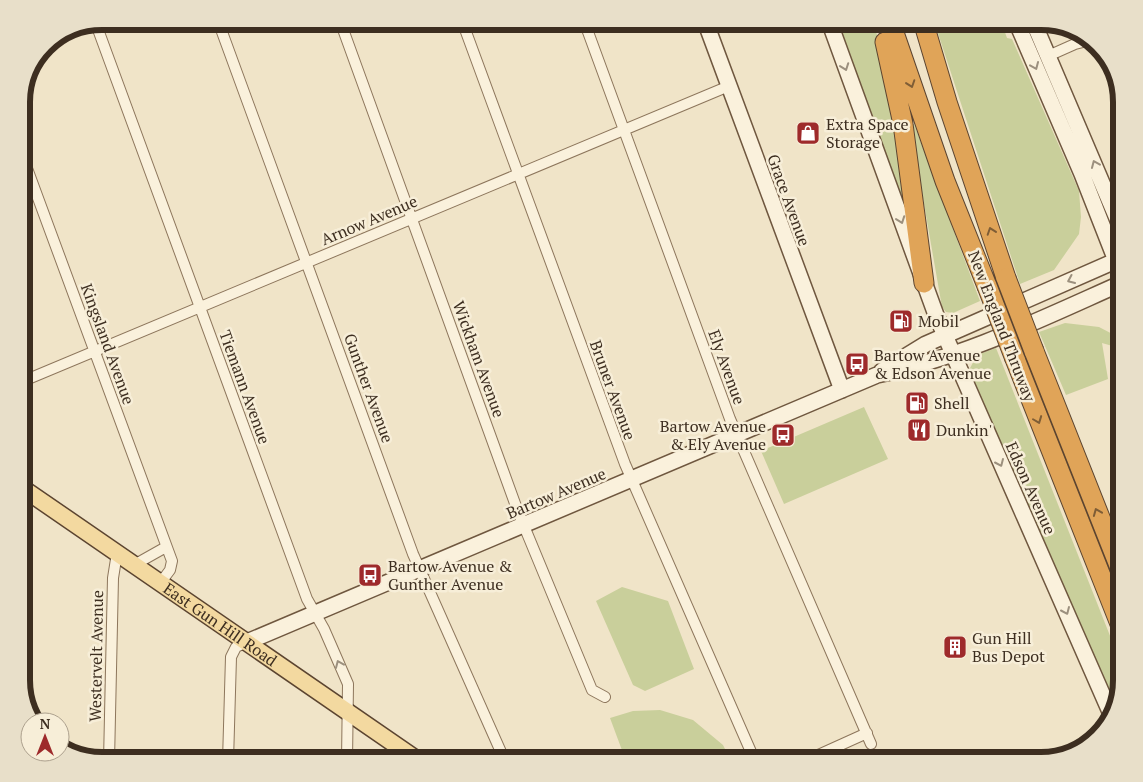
<svg xmlns="http://www.w3.org/2000/svg" width="1143" height="782" viewBox="0 0 1143 782" font-family="'PT Serif',serif">
  <style>
    .green { fill: #c9cf9b }
    .lines { fill: none; stroke-linecap: round; stroke-linejoin: round }
    .street-casing { stroke: #8d765c; stroke-width: 12 }
    .secondary-casing { stroke: #6f573f; stroke-width: 18 }
    .primary-casing { stroke: #5b4430; stroke-width: 19 }
    .highway-casing { stroke: #5b4430; stroke-width: 21 }
    .street { stroke: #faf1dc; stroke-width: 10 }
    .secondary { stroke: #faf1dc; stroke-width: 15 }
    .primary { stroke: #f3d9a0; stroke-width: 16 }
    .highway { stroke: #e0a458; stroke-width: 19 }
    .highway-bridge-casing { stroke: #5b4430; stroke-width: 21; stroke-linecap: butt }
    .highway-bridge { stroke: #e0a458; stroke-width: 19 }
    .oneway { stroke: #9c907e }
    .oneway2 { stroke: #7e5d36 }
    .labels { text-anchor: middle; stroke-width: 5; stroke-linejoin: round; paint-order: stroke }
    .poi-label { font-size: 16px; fill: #3d2e20; stroke: #f7eed8; text-anchor: start }
    .street-label { font-size: 16px; fill: #3d2e20; stroke: #f7eed8 }
    .rim { fill: none; stroke: #3d2e20; stroke-width: 6 }
  </style>
  <rect width="100%" height="100%" fill="#f0e4c8"/>
  <path class="green" d="M836,21H873C890,78 901,146 903,205Z
    M934,21H1001L1007,38L1012,39L1079,191L1081,217L1079,234L1054,270L1020,284Z
    M910,124H914L980,301L953,313L946,312L942,307Z
    M1065,323L1099,327L1122,339V355L1116,347L1102,343L1108,379L1066,395L1039,332Z
    M996,348L1122,666V680L1115,703L968,372L977,355Z
    M864,407L888,459L784,504L761,451Z
    M622,587L668,601L694,669L645,691L633,685L596,601Z
    M660,710L693,720L723,745L731,761H626L610,718L633,711Z"/>
  <g class="lines">
    <g class="street-casing">
      <path id="street" d="M218,21L413,554L505,761
        M340,21L517,509L592,690L605,697
        M462,21L625,464L755,761
        M584,21L730,419L871,744
        M96,24L307,599L324,629L348,684L347,761
        M1048,56L1075,44L1091,40
        M21,152L172,561L170,570L161,582
        M21,382L729,86
        M134,565L166,547
        M109,761L113,578L117,553
        M228,761L231,657L236,647L247,642
        M805,761L867,733"/>
    </g>
    <g class="secondary-casing">
      <path id="secondary" d="M705,21L842,390
        M829,21L936,315L1111,714
        M1016,21L1082,174L1122,276
        M1033,21L1122,230
        M882,371L926,344L1122,258
        M247,642L877,375C962,358 1043,318 1122,283"/>
    </g>
    <g class="primary-casing">
      <g id="primary">
        <path id="s1" d="M21,487L419,761"/>
      </g>
    </g>
    <g class="highway-casing">
      <path id="highway" d="M890,21L945,181L987,286
        M923,21L947,102L1006,278
        M885,42L903,124L924,283
        M1034,351L1122,573
        M1015,359L1122,629"/>
    </g>
    <use href="#street" class="street"/>
    <use href="#secondary" class="secondary"/>
    <use href="#primary" class="primary"/>
    <use href="#highway" class="highway"/>
    <g class="highway-bridge-casing">
      <path id="highway-bridge" d="M1006,278L1034,351
        M987,286L1015,359"/>
    </g>
    <use href="#highway-bridge" class="highway-bridge"/>
  </g>
  <defs><path id="oneway-chevron" d="M-2-3.5L2.5 0L-2 3.5" fill="none" stroke-width="1.6" stroke-linecap="round" stroke-linejoin="round" transform="scale(1.25)"/></defs>
  <g class="oneway">
    <use href="#oneway-chevron" transform="translate(1035 66) rotate(67)"/>
    <use href="#oneway-chevron" transform="translate(845 67) rotate(70)"/>
    <use href="#oneway-chevron" transform="translate(1095 164) rotate(-113)"/>
    <use href="#oneway-chevron" transform="translate(901 220) rotate(70)"/>
    <use href="#oneway-chevron" transform="translate(1071 280) rotate(156)"/>
    <use href="#oneway-chevron" transform="translate(1000 463) rotate(66)"/>
    <use href="#oneway-chevron" transform="translate(1066 611) rotate(66)"/>
    <use href="#oneway-chevron" transform="translate(339 664) rotate(-113)"/>
  </g>
  <g class="oneway2">
    <use href="#oneway-chevron" transform="translate(911 84) rotate(71)"/>
    <use href="#oneway-chevron" transform="translate(991 231) rotate(-109)"/>
    <use href="#oneway-chevron" transform="translate(1038 420) rotate(69)"/>
    <use href="#oneway-chevron" transform="translate(1097 512) rotate(-112)"/>
  </g>
  <defs>
    <g id="shop-square" transform="scale(1.25)"><rect x="-9" y="-9" width="18" height="18" rx="4" fill="#9e2a2b" stroke="#f7eed8"/><path d="M-5-2.5h2.3a2.7 3.5 0 0 1 5.4 0H5L5.5 6h-11ZM-1.5-2.5h3a1.5 2.3 0 0 0-3 0Z" fill="#fff"/></g>
    <g id="fuel-square" transform="scale(1.25)"><rect x="-9" y="-9" width="18" height="18" rx="4" fill="#9e2a2b" stroke="#f7eed8"/><path d="M-5.5-6h7V0h2V4h1.3V-2.5L3-4.5l.8-.8L6-3V5H2.5V1h-1V6h-7ZM-4.2-4.7v3.2H.2V-4.7Z" fill="#fff"/></g>
    <g id="bus-square" transform="scale(1.25)"><rect x="-9" y="-9" width="18" height="18" rx="4" fill="#9e2a2b" stroke="#f7eed8"/><path d="M-5-6H5V4H4V6H2V4H-2V6H-4V4H-5ZM-3.5-4V0h7V-4ZM-3.5 1.2v1.5H-2V1.2ZM2 1.2v1.5H3.5V1.2Z" fill="#fff"/></g>
    <g id="restaurant-square" transform="scale(1.25)"><rect x="-9" y="-9" width="18" height="18" rx="4" fill="#9e2a2b" stroke="#f7eed8"/><path d="M-5-6h1v4h1v-4h1v4h1v-4h1v5L-1.5 .5V6h-2V.5L-5-1ZM5-6V6H3V1.5H1.5Q1.5-4 5-6Z" fill="#fff"/></g>
    <g id="building-square" transform="scale(1.25)"><rect x="-9" y="-9" width="18" height="18" rx="4" fill="#9e2a2b" stroke="#f7eed8"/><path d="M-4-6H4V6H1V3H-1V6H-4ZM-2.5-4.3h1.7v1.8h-1.7ZM.8-4.3h1.7v1.8H.8ZM-2.5-1h1.7V.8h-1.7ZM.8-1h1.7V.8H.8Z" fill="#fff"/></g>
  </defs>
  <g fill-rule="evenodd">
    <use href="#shop-square" x="808" y="133"/>
    <use href="#fuel-square" x="901" y="321"/>
    <use href="#bus-square" x="857" y="364"/>
    <use href="#fuel-square" x="917" y="403"/>
    <use href="#restaurant-square" x="919" y="430"/>
    <use href="#bus-square" x="783" y="435"/>
    <use href="#bus-square" x="370" y="575"/>
    <use href="#building-square" x="955" y="647"/>
  </g>
  <g class="labels">
    <g class="poi-label">
      <text x="826" y="130">Extra Space<tspan x="826" dy="18">Storage</tspan></text>
      <text x="918" y="327">Mobil</text>
      <text x="874" y="361">Bartow Avenue<tspan x="874" dy="18">&amp; Edson Avenue</tspan></text>
      <text x="934" y="409">Shell</text>
      <text x="766" y="432" text-anchor="end">Bartow Avenue<tspan x="766" dy="18">&amp; Ely Avenue</tspan></text>
      <text x="936" y="436">Dunkin'</text>
      <text x="388" y="572">Bartow Avenue &amp;<tspan x="388" dy="18">Gunther Avenue</tspan></text>
      <text x="972" y="644">Gun Hill<tspan x="972" dy="18">Bus Depot</tspan></text>
    </g>
    <g class="street-label">
      <text transform="translate(789 200) rotate(70)" y="6">Grace Avenue</text>
      <text transform="translate(369 220) rotate(-23)" y="6">Arnow Avenue</text>
      <text transform="translate(1002 326) rotate(69)" y="6">New England Thruway</text>
      <text transform="translate(108 344) rotate(70)" y="6">Kingsland Avenue</text>
      <text transform="translate(479 359) rotate(70)" y="6">Wickham Avenue</text>
      <text transform="translate(727 367) rotate(70)" y="6">Ely Avenue</text>
      <text transform="translate(245 387) rotate(70)" y="6">Tiemann Avenue</text>
      <text transform="translate(369 388) rotate(70)" y="6">Gunther Avenue</text>
      <text transform="translate(613 390) rotate(70)" y="6">Bruner Avenue</text>
      <text transform="translate(1031 488) rotate(66)" y="6">Edson Avenue</text>
      <text transform="translate(556 493) rotate(-23)" y="6">Bartow Avenue</text>
      <text dy="6" stroke="none"><textPath href="#s1" startOffset="242">East Gun Hill Road</textPath></text>
      <text transform="translate(96 656) rotate(-89)" y="6">Westervelt Avenue</text>
    </g>
  </g>
  <path d="M0 0H1143V782H0ZM102 30H1041A72 72 0 0 1 1113 102V680A72 72 0 0 1 1041 752H102A72 72 0 0 1 30 680V102A72 72 0 0 1 102 30Z" fill="#e8dfc9" fill-rule="evenodd"/>
  <path class="rim" d="M102 30H1041A72 72 0 0 1 1113 102V680A72 72 0 0 1 1041 752H102A72 72 0 0 1 30 680V102A72 72 0 0 1 102 30Z"/>
  <g transform="translate(45 737)"><circle r="24" fill="#f7eed8" stroke="#ada18e"/>
  <path d="M0-4L9 19L0 12L-9 19Z" fill="#9e2a2b"/>
  <text y="-8" font-size="14" font-weight="bold" text-anchor="middle" fill="#3d2e20">N</text>
  </g>
</svg>
